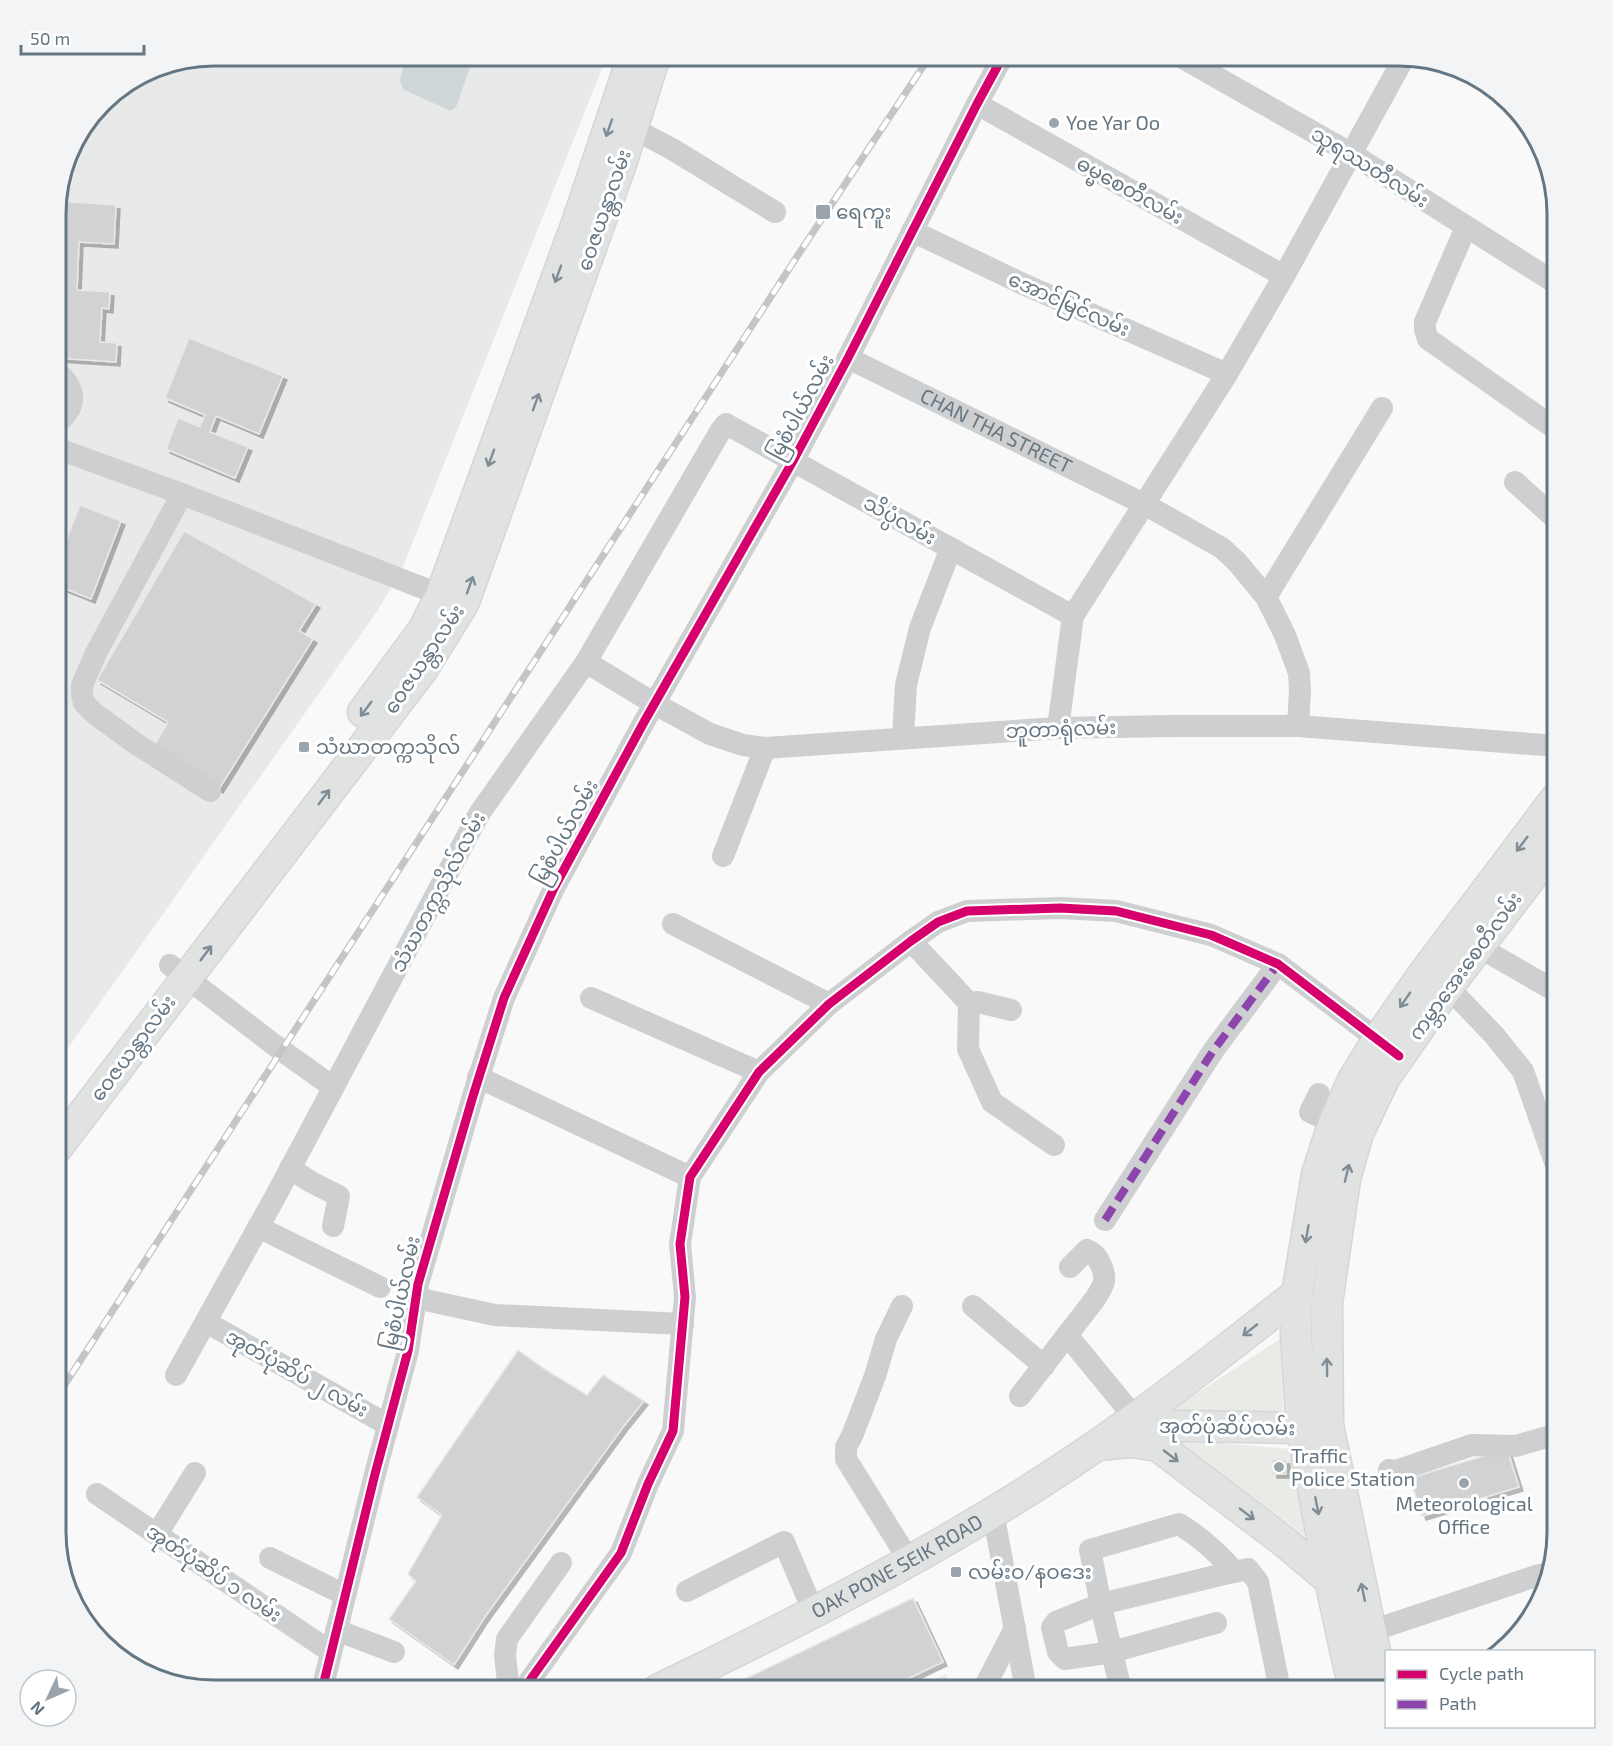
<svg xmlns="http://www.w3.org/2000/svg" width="1613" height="1746" viewBox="0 0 1613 1746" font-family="'Exo 2','Noto Sans Myanmar',sans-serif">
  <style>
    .built { fill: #e8e9e9 }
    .green { fill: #e8ebe6 }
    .water { fill: #ced6d9 }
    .building { fill: #d0d2d3; stroke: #e8e8e8; stroke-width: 1.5; filter: url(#shadow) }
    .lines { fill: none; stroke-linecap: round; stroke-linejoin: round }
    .major-casing { stroke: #d5d6d7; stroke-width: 33 }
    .minor { stroke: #cecfd0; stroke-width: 22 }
    .major { stroke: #e1e2e2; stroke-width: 30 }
    .rail-casing { stroke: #c3c5c6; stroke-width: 7 }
    .rail { stroke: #fff; stroke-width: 4.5; stroke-dasharray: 14; stroke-linecap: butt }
    .quiet { stroke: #8e44ad; stroke-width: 8; stroke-dasharray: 15 8; stroke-linecap: butt }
    .cycleway-casing { stroke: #fff; stroke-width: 13 }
    .cycleway { stroke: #d6006c; stroke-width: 9 }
    .oneway { stroke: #7e8c96 }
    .poi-dot { fill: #99a4ac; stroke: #fff; stroke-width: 2 }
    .labels { text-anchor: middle; stroke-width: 6; stroke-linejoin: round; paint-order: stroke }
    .poi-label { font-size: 20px; fill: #657683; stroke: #fff; text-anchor: start }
    .street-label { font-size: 20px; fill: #657683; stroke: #fff }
    .rim { fill: none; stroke: #657683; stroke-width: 3 }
  </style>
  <defs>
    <filter id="shadow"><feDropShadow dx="4" dy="4" stdDeviation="0" flood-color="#0004"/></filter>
  </defs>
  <rect width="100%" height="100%" fill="#f9f9f9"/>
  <path class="built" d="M214,56H607L402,569L378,610L56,1065V203L72,144L109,95L154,67Z"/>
  <path class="green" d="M1280,1339L1283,1413L1168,1412Z
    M1172,1439L1291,1449L1310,1539Z
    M946,1674L953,1690H912Z"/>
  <path class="water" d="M406,56H474L456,107L451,111L404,90L400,80Z"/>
  <path class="building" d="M56,201L116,205L114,244L79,242L77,290L110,292L109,309L102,308L100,342L117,343L116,362L56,358Z
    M189,338L283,376L259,434L216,416L210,432L248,447L235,478L166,449L178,418L200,427L205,415L165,398Z
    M80,505L121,521L91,599L56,585V540L65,544Z
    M184,531L316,604L299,631L313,639L219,789L154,746L168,722L97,680Z
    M518,1350L546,1370L587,1395L603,1375L644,1401L623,1427L484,1618L454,1665L389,1619L416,1581L408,1574L442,1515L417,1497Z
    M1507,1449L1519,1487L1422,1516L1410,1478Z
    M1272,1459L1286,1460V1474H1273Z
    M913,1598L943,1662L884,1690H722Z"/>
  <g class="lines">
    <g class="major-casing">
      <g id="major">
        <path d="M363,712L424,629L441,595L578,220L633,56"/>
        <path d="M56,1149L422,670L464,602L622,161L655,56"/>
        <path d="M1126,1425L1302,1428L1321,1426"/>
        <path d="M1098,1445L1131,1442L1158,1446L1286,1543L1330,1580"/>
        <path id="s2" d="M657,1690C819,1612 980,1530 1127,1424C1185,1383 1240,1338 1297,1294"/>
        <path d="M1354,1690L1330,1580L1302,1428L1299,1385L1296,1334L1297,1294L1317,1174L1334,1122L1353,1080L1378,1039L1425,972L1557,797"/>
        <path d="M1383,1690L1328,1425L1327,1303L1345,1179L1358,1133L1385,1077L1448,987L1557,843"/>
      </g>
    </g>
    <g class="minor">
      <path d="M1179,56L1352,154L1557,284"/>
      <path d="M977,104L1284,276"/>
      <path d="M632,128L672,149L775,212"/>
      <path d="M1466,227L1425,322V330L1428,339L1557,430"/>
      <path d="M912,231L1023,284L1227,374"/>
      <path id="s1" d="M848,358L1144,504L1222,548L1237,562L1266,597L1285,635L1299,673L1300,691L1298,726"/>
      <path d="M56,424C61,419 69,413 71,405C75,394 67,377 56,373"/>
      <path d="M56,448L182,494L441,595"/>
      <path d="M1515,482L1557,520"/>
      <path d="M182,494L96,653L82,685V694L84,703L95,714L135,743L210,791"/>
      <path d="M1266,597L1382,408"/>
      <path d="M586,662L655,704L710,734L743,745L765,748L1058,728L1171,726H1298L1557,746"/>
      <path d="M1058,728L1073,616L1227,374L1284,276L1405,56"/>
      <path d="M903,737L906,685L920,628L951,548"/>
      <path d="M723,856L765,748"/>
      <path d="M673,924L829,1004"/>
      <path d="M1465,939L1557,992"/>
      <path d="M911,941L969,1003L968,1049L992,1102L1054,1145"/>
      <path d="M170,965L277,1047L333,1087"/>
      <path d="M1448,987L1494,1035L1523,1071L1557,1168"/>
      <path d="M591,998L759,1072"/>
      <path d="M969,1003L978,1002L1011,1010"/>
      <path d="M478,1077L690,1177"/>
      <path d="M1319,1094L1310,1112L1334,1122"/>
      <path d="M290,1168L311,1182L339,1196L333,1226"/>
      <path d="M1105,1220L1213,1051L1278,964"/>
      <path d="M258,1227L380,1287"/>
      <path d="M416,1298L495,1315L683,1324"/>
      <path d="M902,1306L886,1339L875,1376L852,1436L846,1447V1459L910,1562"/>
      <path d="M973,1306L1044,1366"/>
      <path d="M206,1322L388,1425"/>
      <path d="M1067,1335L1135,1418"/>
      <path d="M176,1375L274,1199L479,814L586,662L721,430L726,424L1073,616"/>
      <path d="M1020,1396L1095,1299C1104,1285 1108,1279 1100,1263C1096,1255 1095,1254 1087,1250L1070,1267"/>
      <path d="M1389,1470L1396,1471L1472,1445L1516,1446L1557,1434"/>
      <path d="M97,1494L331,1652"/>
      <path d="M993,1512L1026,1690"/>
      <path d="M157,1534L195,1473"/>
      <path d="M270,1558L345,1595"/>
      <path d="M687,1591L784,1542L814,1613"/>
      <path d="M1216,1623L1112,1652L1065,1659L1058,1652L1052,1627L1056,1622L1101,1604L1220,1575L1248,1569L1258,1582L1280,1690"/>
      <path d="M336,1630L394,1652"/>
      <path d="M1371,1631L1536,1576L1548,1573"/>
      <path d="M322,1690L375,1474L408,1351L418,1284L473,1096L504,998L554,888L644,722L793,461L848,358L977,104L1003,56"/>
      <path d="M511,1690L508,1683L505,1655L507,1639L561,1563"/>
      <path d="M523,1690L621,1553L648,1484L673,1431L685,1297L680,1244L690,1177L759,1072L829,1004L911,941L938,922L967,911L1060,908L1116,911L1211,935L1278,964L1389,1048"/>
      <path d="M983,1690L1015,1628"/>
      <path d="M1121,1690L1103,1615L1090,1550L1179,1524C1201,1537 1218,1553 1235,1572"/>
    </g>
    <use href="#major" class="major"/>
    <g class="rail-casing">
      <path id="rail" d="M56,1398L798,255L930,56"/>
    </g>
    <use href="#rail" class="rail"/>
    <path class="quiet" d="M1105,1220L1213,1051L1278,964"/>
    <g class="cycleway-casing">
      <path id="cycleway" d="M322,1690L375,1474L408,1351L418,1284L473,1096L504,998L554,888L644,722L793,461L848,358L977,104L1003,56
        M523,1690L621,1553L648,1484L673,1431L685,1297L680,1244L690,1177L759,1072L829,1004L911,941L938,922L967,911L1060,908L1116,911L1211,935L1278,964L1399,1056"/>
    </g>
    <use href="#cycleway" class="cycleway"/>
  </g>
  <defs><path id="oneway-shaft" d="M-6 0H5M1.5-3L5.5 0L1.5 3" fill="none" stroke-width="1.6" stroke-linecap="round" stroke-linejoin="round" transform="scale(1.5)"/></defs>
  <g class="oneway">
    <use href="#oneway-shaft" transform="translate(609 128) rotate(109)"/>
    <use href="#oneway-shaft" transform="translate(558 274) rotate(110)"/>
    <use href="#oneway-shaft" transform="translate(536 402) rotate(-70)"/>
    <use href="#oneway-shaft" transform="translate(491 458) rotate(110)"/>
    <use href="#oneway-shaft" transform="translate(470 585) rotate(-70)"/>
    <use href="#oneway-shaft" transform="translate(366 709) rotate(127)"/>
    <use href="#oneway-shaft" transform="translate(324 797) rotate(-53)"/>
    <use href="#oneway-shaft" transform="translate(1522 844) rotate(127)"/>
    <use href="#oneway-shaft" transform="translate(206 953) rotate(-53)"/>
    <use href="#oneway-shaft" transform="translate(1405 1000) rotate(125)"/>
    <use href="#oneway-shaft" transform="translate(1347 1173) rotate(-76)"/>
    <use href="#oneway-shaft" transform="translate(1307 1234) rotate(100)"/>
    <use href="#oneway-shaft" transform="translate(1250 1330) rotate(142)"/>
    <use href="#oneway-shaft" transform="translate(1327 1367) rotate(-91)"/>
    <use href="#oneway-shaft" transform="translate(1171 1456) rotate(38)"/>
    <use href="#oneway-shaft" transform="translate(1317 1506) rotate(79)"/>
    <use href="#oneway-shaft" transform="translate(1247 1514) rotate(37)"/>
    <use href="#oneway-shaft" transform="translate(1363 1592) rotate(-102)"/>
  </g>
  <g class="poi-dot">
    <circle cx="1054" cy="123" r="6"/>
    <rect x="815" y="204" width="16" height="16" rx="3"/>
    <rect x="298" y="741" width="12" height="12" rx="3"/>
    <circle cx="1279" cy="1467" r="6"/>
    <circle cx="1464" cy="1483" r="6"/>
    <rect x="950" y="1566" width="12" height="12" rx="3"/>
  </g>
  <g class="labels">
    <g class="poi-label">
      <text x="1066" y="130">Yoe Yar Oo</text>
      <text x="836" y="219">ရေကူး</text>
      <text x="316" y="754">သံဃာတက္ကသိုလ်</text>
      <text x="1291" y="1463">Traffic<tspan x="1291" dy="23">Police Station</tspan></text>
      <text x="1464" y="1511" text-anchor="middle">Meteorological<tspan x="1464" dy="23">Office</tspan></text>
      <text x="968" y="1579">လမ်းဝ/နဝဒေး</text>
    </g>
    <g class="street-label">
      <text transform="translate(1370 167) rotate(32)" y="7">သူရဿတီလမ်း</text>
      <text transform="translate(1130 190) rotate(29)" y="7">ဓမ္မစေတီလမ်း</text>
      <text transform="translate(604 210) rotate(-71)" y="7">ဝေဇယန္တာလမ်း</text>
      <text transform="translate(1069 304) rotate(24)" y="7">အောင်မြင်လမ်း</text>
      <text transform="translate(801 407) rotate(-62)" y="7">မြစံပါယ်လမ်း</text>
      <text dy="7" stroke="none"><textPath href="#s1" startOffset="165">CHAN THA STREET</textPath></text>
      <text transform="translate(900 520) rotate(29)" y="7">သိပ္ပံလမ်း</text>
      <text transform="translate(424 659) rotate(-56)" y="7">ဝေဇယန္တာလမ်း</text>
      <text transform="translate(1061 729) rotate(-2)" y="7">ဘူတာရုံလမ်း</text>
      <text transform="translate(565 832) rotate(-62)" y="7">မြစံပါယ်လမ်း</text>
      <text transform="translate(438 892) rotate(-62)" y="7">သံဃတက္ကသိုလ်လမ်း</text>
      <text transform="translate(1465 966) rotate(-54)" y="7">ကမ္ဘာအေးစေတီလမ်း</text>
      <text transform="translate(133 1048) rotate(-53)" y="7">ဝေဇယန္တာလမ်း</text>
      <text transform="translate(401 1293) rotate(-78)" y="7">မြစံပါယ်လမ်း</text>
      <text transform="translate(297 1373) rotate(29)" y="7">အုတ်ပုံဆိပ် ၂ လမ်း</text>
      <text transform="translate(1227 1427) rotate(1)" y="7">အုတ်ပုံဆိပ်လမ်း</text>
      <text dy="7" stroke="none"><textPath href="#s2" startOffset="270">OAK PONE SEIK ROAD</textPath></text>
      <text transform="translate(214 1573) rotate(34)" y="7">အုတ်ပုံဆိပ် ၁ လမ်း</text>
    </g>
  </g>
  <path d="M0 0H1613V1746H0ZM214 66H1399A148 148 0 0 1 1547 214V1532A148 148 0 0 1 1399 1680H214A148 148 0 0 1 66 1532V214A148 148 0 0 1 214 66Z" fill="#f3f4f5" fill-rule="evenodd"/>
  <path class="rim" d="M214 66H1399A148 148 0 0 1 1547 214V1532A148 148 0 0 1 1399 1680H214A148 148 0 0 1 66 1532V214A148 148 0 0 1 214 66Z"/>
  <rect x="1385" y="1650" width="210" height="78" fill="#ffffff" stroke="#c1c8cd" stroke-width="1.5"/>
  <rect x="1397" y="1670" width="30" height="9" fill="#d6006c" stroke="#c1c8cd" stroke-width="1.5"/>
  <text x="1439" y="1680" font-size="18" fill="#657683">Cycle path</text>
  <rect x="1397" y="1700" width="30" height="9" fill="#8e44ad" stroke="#c1c8cd" stroke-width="1.5"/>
  <text x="1439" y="1710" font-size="18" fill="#657683">Path</text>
  <g transform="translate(48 1698) rotate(226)"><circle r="28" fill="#ffffff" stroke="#c1c8cd" stroke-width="1.5"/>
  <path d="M0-4.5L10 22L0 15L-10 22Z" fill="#99a4ac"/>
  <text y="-9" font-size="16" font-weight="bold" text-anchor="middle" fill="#657683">N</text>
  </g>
  <path d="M21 45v9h123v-9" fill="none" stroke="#657683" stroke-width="3"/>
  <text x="30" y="45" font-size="18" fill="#657683" stroke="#ffffff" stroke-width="4.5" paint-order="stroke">50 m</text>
</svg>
